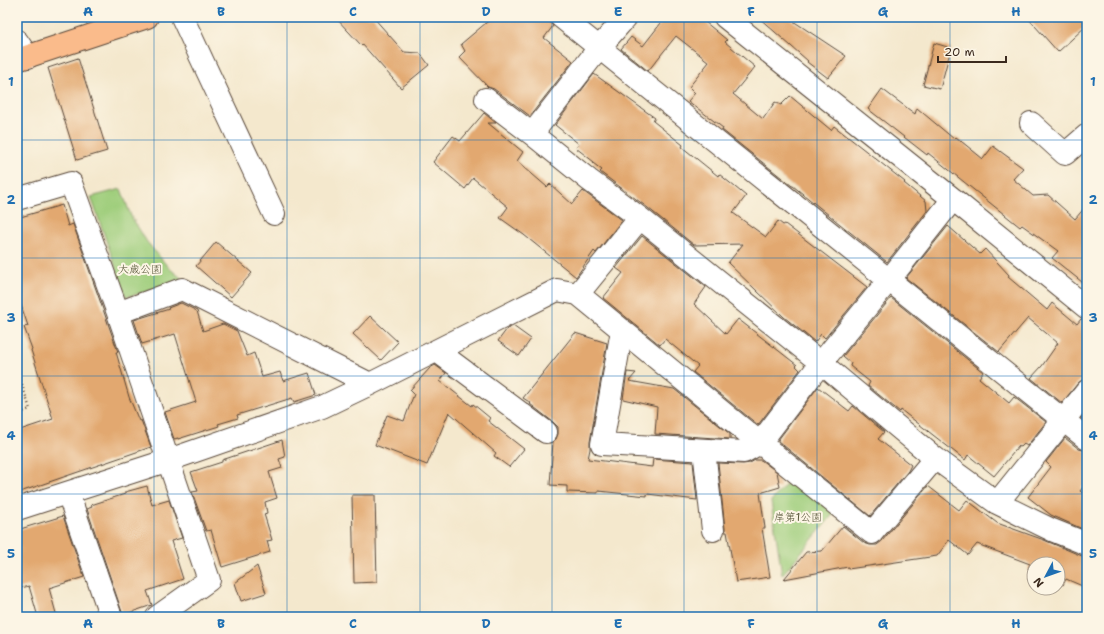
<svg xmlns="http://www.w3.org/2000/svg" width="1104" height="634" viewBox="0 0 1104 634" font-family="'Shantell Sans','Klee One',sans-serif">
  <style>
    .park { fill: #9fce7c; stroke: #6d7c4d }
    .building { fill: #e2a870 }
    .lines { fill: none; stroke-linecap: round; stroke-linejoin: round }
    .minor-casing { stroke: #574638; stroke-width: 24 }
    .major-casing { stroke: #574638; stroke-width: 24 }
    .path { stroke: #574638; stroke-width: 2.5; stroke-dasharray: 1 3; stroke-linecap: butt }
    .minor { stroke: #fff; stroke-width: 22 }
    .major { stroke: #fabb8b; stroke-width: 22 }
    .grid { fill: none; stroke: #1f6fb2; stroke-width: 1; stroke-opacity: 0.55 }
    .labels { text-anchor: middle; stroke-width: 4; stroke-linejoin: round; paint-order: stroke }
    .park-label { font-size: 11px; fill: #545336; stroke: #fcf5e5 }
    .neatline { fill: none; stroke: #1f6fb2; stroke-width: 1.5 }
    .grid-label { font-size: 13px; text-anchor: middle; font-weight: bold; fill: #1f6fb2 }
  </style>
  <rect width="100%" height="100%" fill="#fcf5e5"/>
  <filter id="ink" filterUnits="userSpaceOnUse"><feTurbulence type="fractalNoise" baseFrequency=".025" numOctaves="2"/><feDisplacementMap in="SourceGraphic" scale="8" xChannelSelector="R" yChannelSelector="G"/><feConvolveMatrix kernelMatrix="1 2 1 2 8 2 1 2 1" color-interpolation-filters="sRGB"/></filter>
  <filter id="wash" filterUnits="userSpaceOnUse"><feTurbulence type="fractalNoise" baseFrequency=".012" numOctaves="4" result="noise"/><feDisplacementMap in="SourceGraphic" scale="16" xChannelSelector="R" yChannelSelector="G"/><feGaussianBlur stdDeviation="0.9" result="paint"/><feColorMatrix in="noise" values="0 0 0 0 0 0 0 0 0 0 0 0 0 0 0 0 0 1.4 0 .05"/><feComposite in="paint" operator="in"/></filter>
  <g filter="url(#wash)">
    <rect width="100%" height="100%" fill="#f4e8cd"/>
    <path class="park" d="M121,189L131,216L147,242L169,268L181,278L182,282L126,297L91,197Z
      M791,479L835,512L810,542L782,575L771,501Z"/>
    <g id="blocks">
      <path class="building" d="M335,17H373L404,52L420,53L429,65L401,88L362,44L361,45Z
        M493,17H549L550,22L553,26L544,38L573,61L530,116L494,89L488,87L459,57L465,51L461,44Z
        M653,17H699L727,40L725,42L755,67L733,94L763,119L775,102L781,105L790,96L831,130L834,126L871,155L905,182L904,183L926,201L927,211L887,262L793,186H792L722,130L723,128L688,101L695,93L689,87L709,62L676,36L648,71L621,49L631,37L643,46L661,23Z
        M758,17H787L846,56L828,78L807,62L808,61Z
        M1027,17H1087V25L1058,52Z
        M934,43L951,48L940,89L923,85Z
        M78,58L107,151L77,160L48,68Z
        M594,74L655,118L653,121L683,145L682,147L718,176L719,174L746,196L733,213L766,237L778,221L783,225L785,224L867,287L825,338L821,334L815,342L784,317L728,263L743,244L694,245L648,208L600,172L602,170L593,163L594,162L576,148L579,144L555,125Z
        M882,89L915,114L917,108L954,139L956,137L983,159L993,146L1023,168L1013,179L1033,196L1048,195L1075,219L1087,205V286L1052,258L1058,251L1022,225L1020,227L928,153L927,155L868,109Z
        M484,113L496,123H488L523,152L517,161L547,187L550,184L572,204L583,191L622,220L596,253L594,251L576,277L524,235L500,218L508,207L473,178L465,189L433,162L453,136L460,141Z
        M62,205L68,226L73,224L118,352H116L129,397L139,421L141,420L151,447L17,493V431L53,419L31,350L32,349L24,327L28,326L17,293V218Z
        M948,226L980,254L985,249L1009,275L1008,277L1047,310L1052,303L1077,324L1081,319L1087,320V379L1082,380L1078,383L1062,403L1031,378L1042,366L1058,343L1028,318L999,352L906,278Z
        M642,236L706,287L694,304L726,334L738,319L797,365L796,366L800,370L758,425L693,372L698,366L665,339L660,345L603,298L623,273L616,268Z
        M216,242L252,273L231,297L196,266Z
        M891,298L983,372L979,378L1009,403L1014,397L1046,422L1027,446L1024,444L1021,447L1019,446L994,476L968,455L965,460L901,410L900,412L868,386L870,382L850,366L851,363L843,356Z
        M181,303L197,311L203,331L223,324L237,331L247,356L254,353L262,377L280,372L283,381L309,373L316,395L294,402L292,398L237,415L238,418L218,424L219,426L178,439V438L174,439L165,412L196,402L175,334L142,344L134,320L169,309L168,308Z
        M370,316L398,342L381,360L353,334Z
        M513,326L531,339L519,356L498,341L507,329Z
        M575,333L607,343L590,442V449L588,459L652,467L653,459L693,462L697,500L647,494V496L598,491V493L567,492V486L550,485L553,442L556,439L558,434V427L553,422L530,404L531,403L523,398Z
        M435,365L446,373L440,381L472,406L473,404L490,418L488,421L524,449L509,467L494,456L496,453L449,412L427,465L375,445L387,415L404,421L414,394L410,390L430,368Z
        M627,372L636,373L629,381L674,389L730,434V439L655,434L657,407L623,399Z
        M818,387L849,411L853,406L884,432L878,439L911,465L908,471L870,516L778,441V440Z
        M1087,411V423L1081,418Z
        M1065,438L1079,449L1087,451V482L1080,491L1087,497V531L1051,515L1028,497L1051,467L1046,462Z
        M282,440L285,457L279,459L282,468L269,472L277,498L265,502L267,513L264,514L272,540L267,541L270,552L222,567L211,530L206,531L192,492L198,491L191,472L222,462V460Z
        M755,460H761L777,472L780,487L760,493L765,528H762L770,577L736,582L727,532H725V529L718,463L743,464L750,463Z
        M147,486L152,505L169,500L182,538L171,541L183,579L147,591L152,605L123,615L87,509L92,507L91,505L125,494V492Z
        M928,486L959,510L967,500L997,523L1044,540L1082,556H1087V588L1066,579L1063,585L1058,582V564H1034V572L1028,569L1030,564L977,544L968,555L949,540L937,556L848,569V567L784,579L806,552L822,551L843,526L864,543L870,545H877L882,541Z
        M352,495H375L377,582L354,583Z
        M63,516L84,577L49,588L57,617H38L29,586L17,589V530Z
        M257,566L266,593L241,601L235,583Z"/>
    </g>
  </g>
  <g filter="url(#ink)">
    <use href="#blocks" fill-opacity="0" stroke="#574638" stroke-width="1"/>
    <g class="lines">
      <g class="minor-casing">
        <path id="minor" d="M182,17L274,214
          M561,17L1087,439
          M626,17L599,48L532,134L589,180L640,218L821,363L935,458L997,503L1052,530L1087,544
          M725,17L953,199L1087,308
          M17,41L28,57
          M486,99L532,134
          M1031,123L1065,154L1087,135
          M17,199L71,183L118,313L209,580L157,617
          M578,294L760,443L872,533L935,458
          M118,313L182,289L370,384
          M622,330L602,444L744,452L760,443L821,363L889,280L953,199
          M437,351L546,432
          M704,450L713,530
          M68,493L111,617
          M997,503L1087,391
          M17,509L169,460L322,407L370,384L557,290L578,294L640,218"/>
      </g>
      <g class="major-casing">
        <path id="major" d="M17,60L147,17"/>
      </g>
      <path class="path" d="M17,369L30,409L17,414"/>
      <use href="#minor" class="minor"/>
      <use href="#major" class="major"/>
    </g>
  </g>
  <path class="grid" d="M154,17V617M287,17V617M420,17V617M552,17V617M684,17V617M817,17V617M950,17V617M17,140H1087M17,258H1087M17,376H1087M17,494H1087"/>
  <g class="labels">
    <g class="park-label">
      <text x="140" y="273">大歳公園</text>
      <text x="798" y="521">岸第1公園</text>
    </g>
  </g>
  <rect width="1104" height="634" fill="none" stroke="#fcf5e5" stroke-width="44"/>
  <g transform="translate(1046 576) rotate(229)"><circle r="19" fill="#fcf5e5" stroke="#afa495"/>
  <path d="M0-3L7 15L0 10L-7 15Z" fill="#1f6fb2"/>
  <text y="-6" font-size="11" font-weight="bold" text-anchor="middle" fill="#3b2a1e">N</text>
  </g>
  <path d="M938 56v6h68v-6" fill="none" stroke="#3b2a1e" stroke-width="2"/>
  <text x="944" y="56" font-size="12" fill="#3b2a1e" stroke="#fcf5e5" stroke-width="3" paint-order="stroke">20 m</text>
  <rect x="22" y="22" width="1060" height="590" class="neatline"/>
  <g class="grid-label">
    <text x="88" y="16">A</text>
    <text x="221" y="16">B</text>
    <text x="353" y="16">C</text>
    <text x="486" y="16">D</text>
    <text x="618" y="16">E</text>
    <text x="751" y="16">F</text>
    <text x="883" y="16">G</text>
    <text x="1016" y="16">H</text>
    <text x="11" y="86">1</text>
    <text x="1093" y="86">1</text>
    <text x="11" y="204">2</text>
    <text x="1093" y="204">2</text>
    <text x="11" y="322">3</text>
    <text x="1093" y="322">3</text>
    <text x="11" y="440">4</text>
    <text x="1093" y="440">4</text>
    <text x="11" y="558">5</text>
    <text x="1093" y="558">5</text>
    <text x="88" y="628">A</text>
    <text x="221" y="628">B</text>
    <text x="353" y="628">C</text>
    <text x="486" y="628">D</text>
    <text x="618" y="628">E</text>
    <text x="751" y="628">F</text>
    <text x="883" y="628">G</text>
    <text x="1016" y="628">H</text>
  </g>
</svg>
